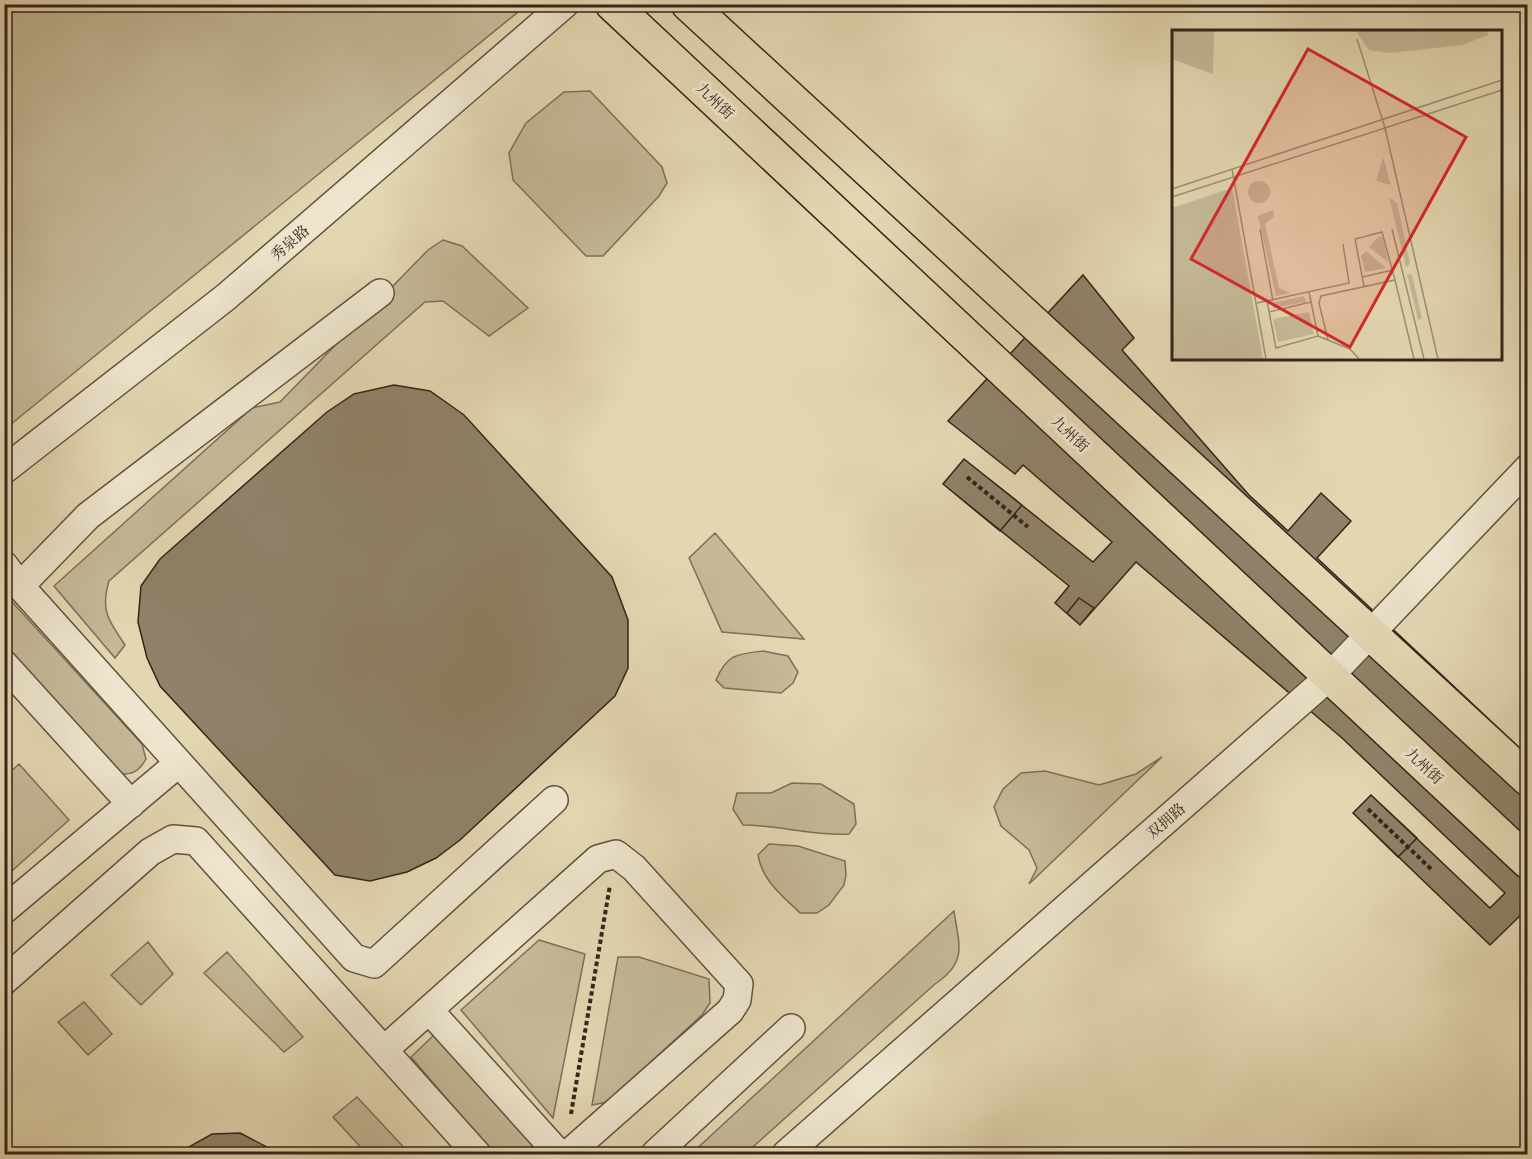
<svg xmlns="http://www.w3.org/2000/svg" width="1532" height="1159" viewBox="0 0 1532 1159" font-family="'Libre Caslon Text','Noto Serif SC',serif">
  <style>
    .green { fill: #c5b998; stroke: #7d6f59; stroke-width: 1.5 }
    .building { fill: #8f8269; stroke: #35251a; stroke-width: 1.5 }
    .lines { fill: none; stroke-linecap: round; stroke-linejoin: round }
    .minor-casing { stroke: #605240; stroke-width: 30 }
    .major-casing { stroke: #35251a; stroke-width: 36 }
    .path { stroke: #35251a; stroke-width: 4; stroke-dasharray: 4.5 3; stroke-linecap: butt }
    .minor { stroke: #ede5cd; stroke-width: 27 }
    .major { stroke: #e3d7b2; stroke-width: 33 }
    .labels { text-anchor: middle; stroke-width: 6; stroke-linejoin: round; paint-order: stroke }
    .street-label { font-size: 15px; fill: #35251a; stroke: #ede5cd }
    .inset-road { fill: none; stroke: #9d9075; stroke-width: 1.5 }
    .view { fill: #d62828; fill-opacity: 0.15; stroke: #d62828; stroke-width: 3 }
    .inset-edge { fill: none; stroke: #35251a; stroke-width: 3 }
  </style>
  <rect width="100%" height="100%" fill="#e3d7b2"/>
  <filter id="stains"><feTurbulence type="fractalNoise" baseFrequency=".00333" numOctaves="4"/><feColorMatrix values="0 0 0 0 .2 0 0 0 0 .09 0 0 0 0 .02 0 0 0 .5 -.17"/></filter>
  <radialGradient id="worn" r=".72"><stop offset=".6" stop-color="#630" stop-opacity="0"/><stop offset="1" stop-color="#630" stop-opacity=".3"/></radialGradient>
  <path class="green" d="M520,5L523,8L5,429V5Z
    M590,91L662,167L667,183L659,196L603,256H586L513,180L509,153L526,123L564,92Z
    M443,240L462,246L528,308L489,336L443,301L425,302L109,581C100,611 109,621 125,645L115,658L54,586L252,408L280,402L428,250Z
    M715,533L804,639L722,632L689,558Z
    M4,593L142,744L146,759C138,773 131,775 116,774L5,647Z
    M763,651L788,656L798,672L793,683L781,693L724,688L716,680C727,654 737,654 763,651Z
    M1162,757L1029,884L1037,868L1029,850L1001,826L994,807L1003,789L1021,773L1045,771L1099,785L1136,774Z
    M19,764L69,820L5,877V777Z
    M792,783L821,784L854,804L856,824L849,834C813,836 779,825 743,825L733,809L737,793H771Z
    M769,844L798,846L845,861L846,875L844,885L829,905L817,913H800C783,896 762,881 758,855Z
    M954,911C959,945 968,962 935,984L745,1154H691Z
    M539,940L585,954L553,1118L461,1010Z
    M148,942L173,974L141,1005L111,975Z
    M227,952L303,1037L284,1052L204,973Z
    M618,957H639L709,979L710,1003L702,1015L607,1102L592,1105Z
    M84,1002L112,1034L88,1055L58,1022Z
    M436,1033L540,1154H494L411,1057Z
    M357,1097L410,1154H367L333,1117Z"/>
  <path class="building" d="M1083,275L1134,338L1122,350L1249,495L1288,531L1321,493L1351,521L1317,558L1528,756V914L1525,911L1490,945L1353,813L1371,795L1490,908L1505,893L1342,738L1136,562L1080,625L1055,603L1069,586L943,484L964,459L1093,562L1112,542L1023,465L1015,474L948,421Z
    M394,385L430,391L464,415L612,577L628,620V668L615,696L460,840L436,858L407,872L370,881L335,875L160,686L147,658L138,622L141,586L160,559L327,412L354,394Z
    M964,459L1022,505L1000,531L943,484Z
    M1079,598L1094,608L1080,625L1067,613Z
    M1371,795L1417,838L1398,857L1353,813Z
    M240,1133L267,1147L273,1154H180L187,1148L212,1134Z"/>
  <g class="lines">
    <g class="minor-casing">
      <path id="minor" d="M4,470L226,297L565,4
        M4,565L20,586L354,958L374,964L554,800
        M20,586L88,516L380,293
        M4,664L131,804
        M4,910L179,763
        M4,981L150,852L173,839L196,841L477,1154
        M429,1010L559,1154
        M384,1050L598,859L616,854L634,868L739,984L737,1000L730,1011L568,1154
        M655,1154L791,1028
        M786,1154L1329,677L1528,468"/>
    </g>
    <g class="major-casing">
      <path id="major" d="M612,4L1528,862
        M688,4L1528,779"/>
    </g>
    <path class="path" d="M967,477L1028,527
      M1368,809L1431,869
      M571,1114L610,885"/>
    <use href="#minor" class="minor"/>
    <use href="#major" class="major"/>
  </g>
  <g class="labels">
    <g class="street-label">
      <text transform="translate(715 101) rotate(43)" y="5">九州街</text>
      <text transform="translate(290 243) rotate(-41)" y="5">秀泉路</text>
      <text transform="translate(1070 434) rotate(43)" y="5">九州街</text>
      <text transform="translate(1424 766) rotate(43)" y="5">九州街</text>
      <text transform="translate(1166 821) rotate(-41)" y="5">双拥路</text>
    </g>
  </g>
  <g transform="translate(1172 30)">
    <rect width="330" height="330" fill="#e3d7b2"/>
    <path d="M0,1H42L41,44L0,29ZM184,1H316V5L290,15L218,23L197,20ZM211,127L219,155L204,151ZM76 162a11 11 0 1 1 22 0a11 11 0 1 1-22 0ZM60,158L91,329H0V178ZM217,167L225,173L238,233L234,237ZM101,180L102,187L93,194L107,258L118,263L104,266L86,186ZM207,206L211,208L216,232L197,217ZM194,221L214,238L193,242L189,226ZM235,244L240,245L250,288L246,290ZM132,266L134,272L101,278V273ZM137,282L142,304L106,312L101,289Z" fill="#c5b998"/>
    <path class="inset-road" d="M185,9L213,98L266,329M60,139L94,329M0,159L330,50M0,167L330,60M88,199L101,271M220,199L252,329M190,247L221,240M192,256L183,209L210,202L223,250M95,271L104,318L146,306L137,262M85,273L177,253L171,214M97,282L139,272M146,306L178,319L187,329M156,310L147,273L149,266L223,250L242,329"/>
    <path class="view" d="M136,19L294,107L178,317L19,229Z"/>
    <rect width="330" height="330" class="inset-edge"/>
  </g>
  <rect width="1532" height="1159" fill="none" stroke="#e3d7b2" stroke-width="24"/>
  <rect x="6" y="6" width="1520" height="1147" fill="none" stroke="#35251a" stroke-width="3"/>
  <rect x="12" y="12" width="1508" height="1135" fill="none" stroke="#35251a" stroke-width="1.5"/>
  <rect width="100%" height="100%" filter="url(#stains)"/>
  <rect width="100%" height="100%" fill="url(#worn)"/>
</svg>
